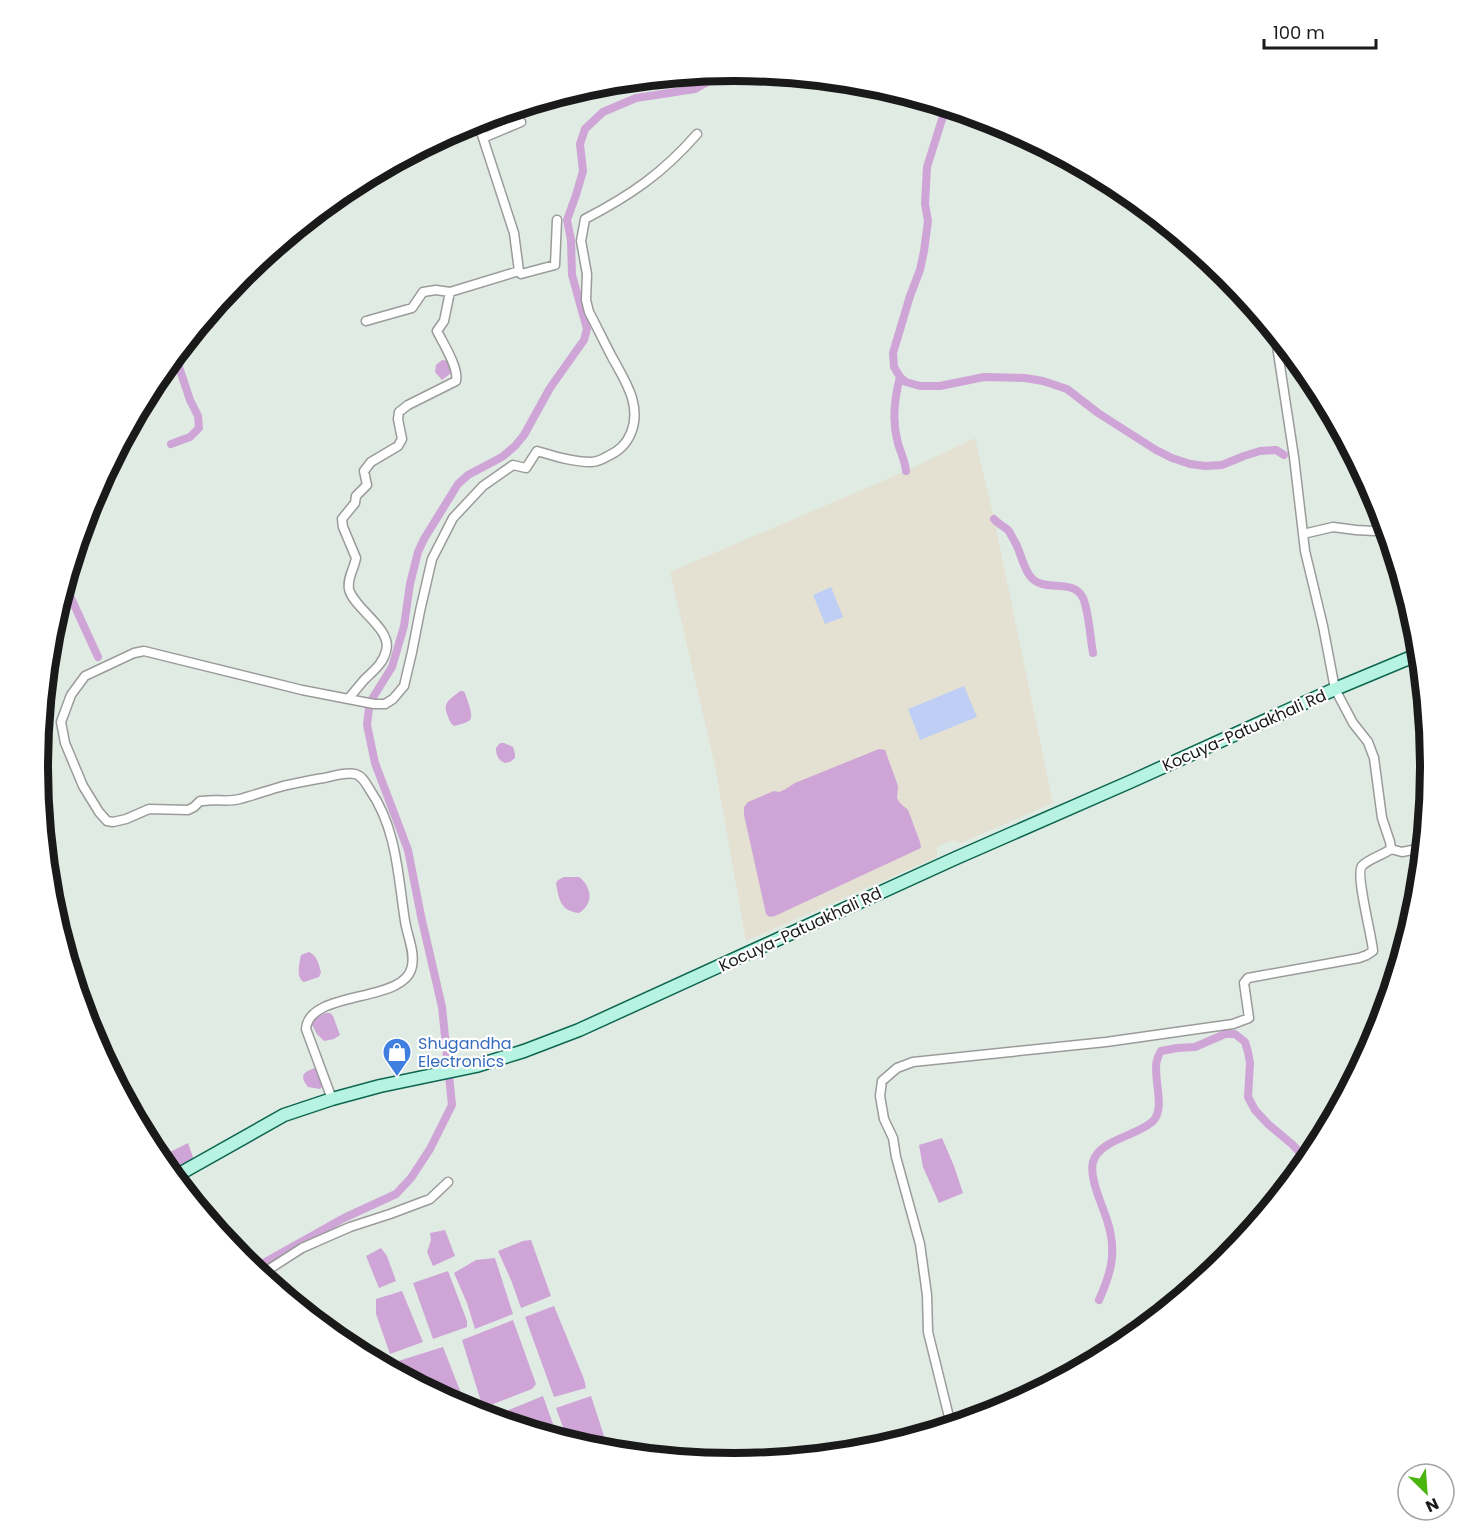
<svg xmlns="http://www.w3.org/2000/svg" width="1468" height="1534" viewBox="0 0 1468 1534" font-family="Poppins,sans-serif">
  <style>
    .industrial { fill: #e4e1d3 }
    .park { fill: #bfcef4 }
    .water { fill: #cfa4d6 }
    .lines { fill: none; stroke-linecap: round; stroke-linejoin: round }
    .canal { stroke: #cfa4d6; stroke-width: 8 }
    .street-casing { stroke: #9b9b9b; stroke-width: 11 }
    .secondary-casing { stroke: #0d6650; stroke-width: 15 }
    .street { stroke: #fff; stroke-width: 8 }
    .secondary { stroke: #b7f3e1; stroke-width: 12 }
    .labels { text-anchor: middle; stroke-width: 4.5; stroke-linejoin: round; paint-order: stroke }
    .street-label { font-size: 16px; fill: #1a1a1a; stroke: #fff }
    .shop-label { font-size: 16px; fill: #366cbe; stroke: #fff; text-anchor: start }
    .rim { fill: none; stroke: #1a1a1a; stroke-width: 8 }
  </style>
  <rect width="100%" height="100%" fill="#e0ebe4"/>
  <path class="industrial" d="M975,438L994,519L1053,803L961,843L953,840L937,847V857L746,941L715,766L670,572L906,471Z"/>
  <path class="park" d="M831,587L843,617L825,624L813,595Z
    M964,686L977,717L920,740L908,709Z"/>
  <path class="water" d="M442,360L450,361L451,373L442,380L435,372L436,365Z
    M460,691H463L465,693C467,700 474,715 470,720C467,723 458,725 454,726C450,723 449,719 447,714C442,702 452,698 460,691Z
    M500,743H504L513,747L515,754V758L510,762L505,763C498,760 496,755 496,748Z
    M879,749L885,750L898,786L897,798L900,803L908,810L920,842L921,848L777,915C772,917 769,918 766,914L744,815V807L748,802L774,791L779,792L784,790L795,783Z
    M564,877H579C592,887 594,904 579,913C560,911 559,899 556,883L558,880Z
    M309,952C317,955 319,965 321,972L319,977L304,982C296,978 299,964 301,955Z
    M326,1013H330L333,1016L340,1035L334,1039L324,1041L317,1034L311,1023L313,1018Z
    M315,1068C320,1071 322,1080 323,1086L320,1089L308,1087C299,1076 303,1072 315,1068Z
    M942,1138L954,1166L963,1193L939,1203L923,1167L919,1145Z
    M188,1143L194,1160L169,1171L162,1156Z
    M445,1230L455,1256L433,1266L427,1252L431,1240L430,1233Z
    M531,1240L551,1296L521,1308L511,1280L498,1251L523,1241Z
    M381,1248L387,1256L396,1281L379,1288L366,1256Z
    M495,1258L513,1314L475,1329L467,1303L454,1273L476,1260Z
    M448,1271L467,1321V1327L433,1339L413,1283Z
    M402,1291L423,1342L390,1354L376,1314V1299Z
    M554,1306L584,1379L586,1388L554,1397L525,1317Z
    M513,1320L536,1384L532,1389L483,1408L462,1340Z
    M443,1347L468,1411L395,1372L392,1363Z
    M543,1396L558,1438L510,1423L506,1411Z
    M591,1396L606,1442L590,1448L568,1441L556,1408Z"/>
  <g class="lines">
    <path class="canal" d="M945,107L944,113L927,167L925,204L928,221L924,251L920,270L910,296L893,353L894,367L900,377L906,382L920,386H940L984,377L1025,378L1043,381L1067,389L1098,413L1156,450L1172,458L1190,464L1205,466L1222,465L1244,456L1260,451L1276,450L1284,455
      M900,377C895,396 892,419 897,439C899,450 905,459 906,471
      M171,444L190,437L199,428L198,416L190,400L178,364L171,360
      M994,519C998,524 1004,526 1008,530C1011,534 1013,539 1015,542C1021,553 1023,567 1030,576C1043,594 1073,577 1083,598C1089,612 1090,637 1093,653
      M65,585L98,657
      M253,1269L344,1218L396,1194L411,1178L430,1149L452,1105L442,1007L421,916L408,850L375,763L367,725L369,708L372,699L392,667L404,626L410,584L418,552L424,539L458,484L468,475L502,457L515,446L524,435L550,388L584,340L587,329L572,275L571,240L567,220L576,195L583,171L580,144L585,129L603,112L636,98L695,89L709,81L712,73
      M1099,1300C1112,1271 1117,1251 1107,1220C1102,1204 1089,1178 1093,1162C1099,1140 1136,1136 1152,1122C1167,1109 1152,1077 1157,1060C1158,1057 1159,1054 1161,1051L1177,1048L1195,1047L1225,1034H1235L1245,1042L1248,1052L1250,1063L1248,1097L1255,1110L1268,1124L1293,1145L1307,1161"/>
    <g class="street-casing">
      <path id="street" d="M477,121L483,138
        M519,271L514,233L483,138L521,122
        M366,321L412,308L423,292L436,290L450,292L519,271L521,274L555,265L557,220
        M1303,534L1333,527L1356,530L1374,531L1386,528
        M349,698C354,692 359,686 364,680C373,671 383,664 386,651C393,629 353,608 349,589C347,578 354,569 356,558L343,527L342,519L355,503L356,496L367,485L364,471L371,462L398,446L402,439L398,419L399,412L408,405L456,381C459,368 443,343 437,331L444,321L450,292
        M1391,849L1402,852L1422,848
        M332,1099L306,1029C309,989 406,1004 412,966C415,951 407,935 405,921C398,877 397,829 370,790C366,784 363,776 355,774C346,772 333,776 324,778C310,780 297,783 283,786C269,790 254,795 240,799C228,802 215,799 203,801H200L194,807L188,810L149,809L126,819L113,822L107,821L99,812L83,786L65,743L61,722L71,695L85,676L134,653L144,651L302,690L374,704H385L393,699L404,686L412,652L420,611L432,559L453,518L483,486L513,465L526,468L537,451C554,456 572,462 591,462C597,462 603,459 608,456C631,446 639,422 632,398C628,384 619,370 612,357C604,342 597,327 589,312L586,300L587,274L581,241L585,219C631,195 663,173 697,134
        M260,1275L302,1248L327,1237L350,1227L390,1214L430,1199L448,1182
        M951,1425L928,1332L927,1295L920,1244L896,1157L893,1138L884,1119L880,1096L882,1081L897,1068L913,1062L1106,1042L1233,1024L1249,1018L1244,983L1248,978L1359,958L1367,955L1373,951C1372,936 1355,874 1362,866C1368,859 1383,855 1391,849L1390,842L1382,818L1374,758L1368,742L1353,723L1335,689L1323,626L1305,551L1294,457L1275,333"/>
    </g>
    <g class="secondary-casing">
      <path id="secondary" d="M174,1177L284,1115L332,1099L380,1086L476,1066L524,1051L579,1030L956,858L1132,781L1335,689L1419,654"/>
    </g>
    <use href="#street" class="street"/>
    <use href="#secondary" class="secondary"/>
  </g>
  <defs>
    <g id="shop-pin" transform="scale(1.5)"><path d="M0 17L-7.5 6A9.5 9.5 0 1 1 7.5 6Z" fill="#3f7fe0" stroke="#fff"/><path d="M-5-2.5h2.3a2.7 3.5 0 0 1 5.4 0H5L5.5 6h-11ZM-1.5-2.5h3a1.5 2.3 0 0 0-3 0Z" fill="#fff"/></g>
  </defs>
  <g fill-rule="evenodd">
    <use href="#shop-pin" x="397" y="1052"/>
  </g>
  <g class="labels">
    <g class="street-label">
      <text transform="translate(1244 730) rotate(-24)" y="6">Kocuya-Patuakhali Rd</text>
      <text transform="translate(800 929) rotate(-25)" y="6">Kocuya-Patuakhali Rd</text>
    </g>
    <g class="shop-label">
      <text x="418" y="1049">Shugandha<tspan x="418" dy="18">Electronics</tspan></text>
    </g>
  </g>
  <path d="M0 0H1468V1534H0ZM48 767a686 686 0 1 1 1372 0a686 686 0 1 1-1372 0Z" fill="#fff" fill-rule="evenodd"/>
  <path class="rim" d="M48 767a686 686 0 1 1 1372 0a686 686 0 1 1-1372 0Z"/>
  <g transform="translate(1426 1492) rotate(155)"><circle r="28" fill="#ffffff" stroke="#a3a3a3" stroke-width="1.5"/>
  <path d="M0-4.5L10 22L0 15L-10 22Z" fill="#4bb510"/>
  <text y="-9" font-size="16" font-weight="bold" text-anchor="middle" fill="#1a1a1a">N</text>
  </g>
  <path d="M1264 39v9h112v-9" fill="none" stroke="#1a1a1a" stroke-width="3"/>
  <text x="1273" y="39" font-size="18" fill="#1a1a1a" stroke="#ffffff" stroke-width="4.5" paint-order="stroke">100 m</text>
</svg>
